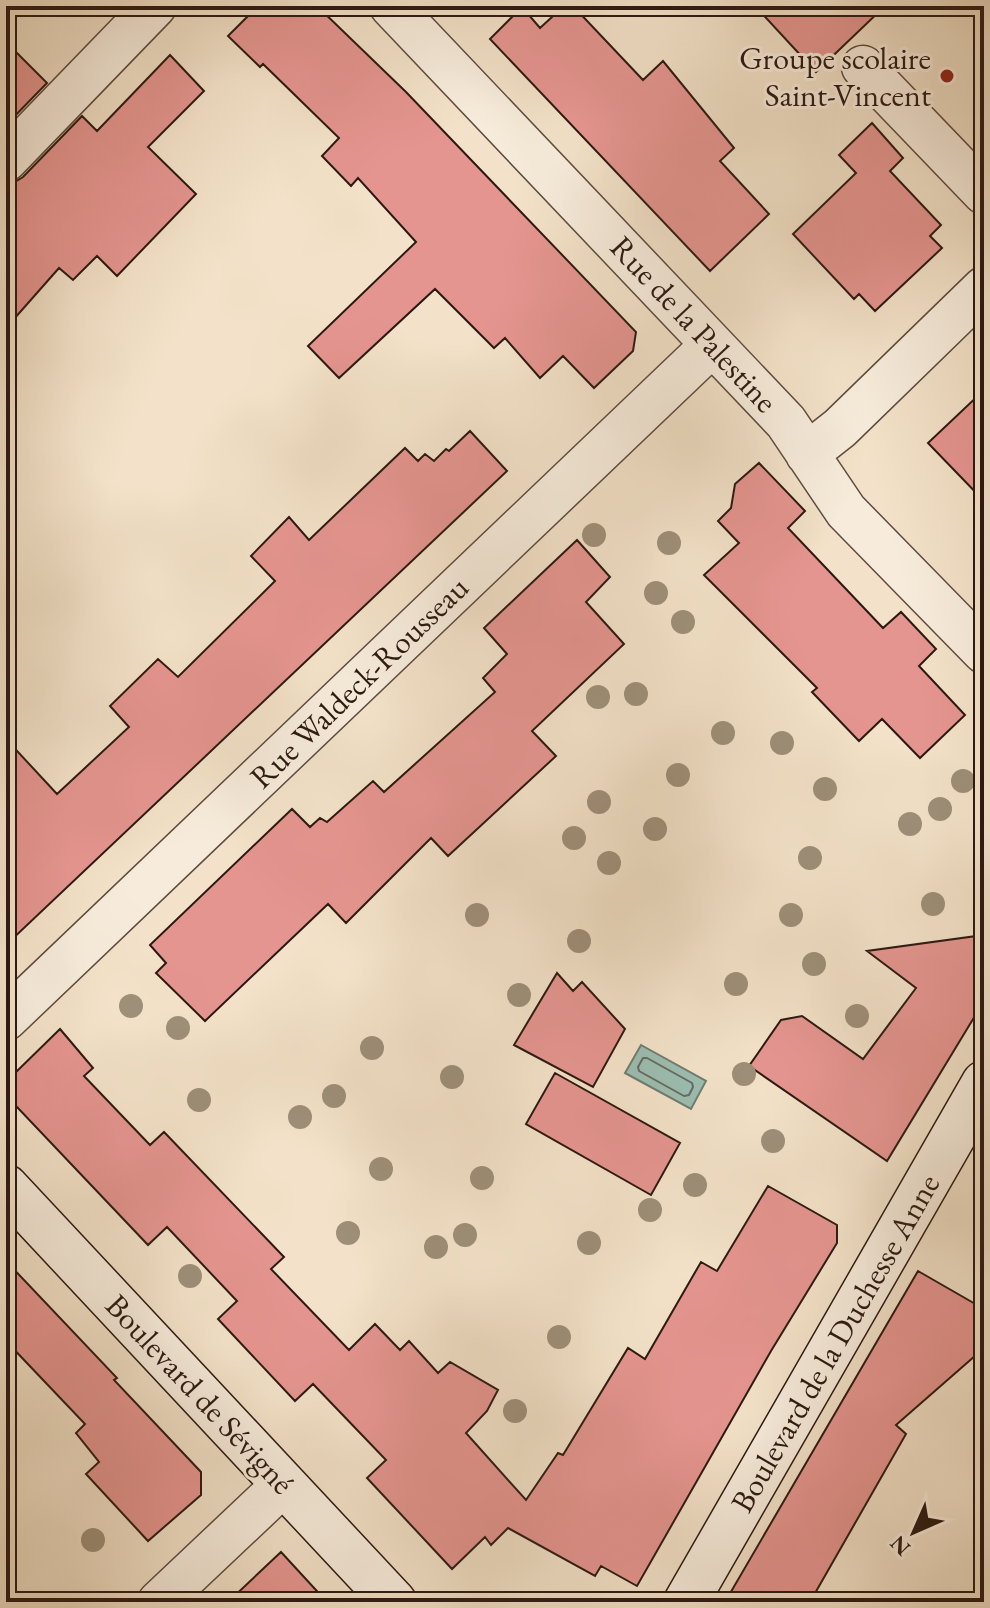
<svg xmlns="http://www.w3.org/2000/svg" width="990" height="1608" viewBox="0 0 990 1608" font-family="'EB Garamond',serif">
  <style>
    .water { fill: #9cbeb1; stroke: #6f7c71; stroke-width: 2 }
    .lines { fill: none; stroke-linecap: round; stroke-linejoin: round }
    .shore { stroke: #646c62; stroke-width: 2 }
    .building { fill: #e59590; stroke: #2c1912; stroke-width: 2 }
    .street-casing { stroke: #5e4b40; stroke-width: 45 }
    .secondary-casing { stroke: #2c1912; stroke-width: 47 }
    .street { stroke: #f7ecdc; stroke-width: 42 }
    .secondary { stroke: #f7ecdc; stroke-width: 44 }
    .tree { fill: #9e8f79 }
    .poi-dot { fill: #8f2418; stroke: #f7ecdc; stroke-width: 3 }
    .labels { text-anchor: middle; stroke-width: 6; stroke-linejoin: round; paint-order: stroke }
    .poi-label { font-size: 32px; fill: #2c1912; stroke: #f7ecdc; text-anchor: end }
    .street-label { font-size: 32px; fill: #2c1912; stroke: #f7ecdc }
  </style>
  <rect width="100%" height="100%" fill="#f3e2c9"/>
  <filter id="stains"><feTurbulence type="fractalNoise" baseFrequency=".0025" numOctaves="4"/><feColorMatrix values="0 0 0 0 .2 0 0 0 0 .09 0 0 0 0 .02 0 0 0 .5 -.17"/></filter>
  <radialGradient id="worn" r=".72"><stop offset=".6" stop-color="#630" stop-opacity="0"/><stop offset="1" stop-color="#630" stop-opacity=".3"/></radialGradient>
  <path class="water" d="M641,1045L706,1081L691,1109L625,1073Z"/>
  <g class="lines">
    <path class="shore" d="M643,1058H647L692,1083L693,1087L689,1095L684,1096L639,1071L638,1067Z"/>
  </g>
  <path class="building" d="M258,6H317L406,92L636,332L633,351L594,388L563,356L540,378L505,338L494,348L435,289L339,378L308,346L416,242L358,178L351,186L322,156L339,138L263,64L260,67L228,36Z
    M564,6H573L643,80L663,61L734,148L720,161L769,214L710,271L490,39L522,7L540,28Z
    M755,6H885L816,72Z
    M6,42L47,83L6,125Z
    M170,55L204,91L148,147L196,194L117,276L97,256L73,280L59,268L6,328V183H13L23,177L82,116L97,131Z
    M872,123L903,158L890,171L941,225L930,236L942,248L875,311L859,294L854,299L793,234L856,173L839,155Z
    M984,390V501L928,443Z
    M470,431L507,471L6,945V739L57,794L129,727L110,706L158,659L178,677L275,581L251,556L289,517L309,540L405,448L418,461L425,454L434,461L446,449L449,451Z
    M759,463L805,511L788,528L883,628L901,612L936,649L919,666L965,715L920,758L882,719L859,741L812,692L817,688L704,575L739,543L718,521L731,508L735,484Z
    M577,540L610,577L586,602L624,644L532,731L556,756L448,856L431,838L346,923L328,904L205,1021L156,973L166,963L150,945L292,809L310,827L320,818L327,822L373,781L384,792L495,692L483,678L507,654L484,628Z
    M984,935V1001L887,1161L749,1066L781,1020L802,1016L863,1059L916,988L867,951Z
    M557,973L573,991L582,982L625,1029L593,1087L514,1045Z
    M60,1029L93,1068L84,1076L150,1145L164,1132L284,1257L271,1269L349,1350L375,1324L400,1350L409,1341L438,1373L450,1362L498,1390L487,1411L466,1433L526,1500L558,1453L563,1455L628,1348L645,1359L701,1262L717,1271L768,1186L837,1225V1243L771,1351L637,1586L601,1566L595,1576L508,1528L491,1545L485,1537L452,1569L367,1478L386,1460L313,1384L295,1401L218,1319L237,1301L167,1227L148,1245L16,1106L11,1089L15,1073Z
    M555,1073L680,1143L651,1195L526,1124Z
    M6,1261L117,1378L114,1380L201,1472V1495L148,1541L86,1474L99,1462L76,1433L85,1424L6,1341Z
    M918,1271L984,1309V1348L896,1425L906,1434L810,1602H725Z
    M281,1552L327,1602H228Z"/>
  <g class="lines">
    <g class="street-casing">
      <path id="street" d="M391,6L786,422L846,511L984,652
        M863,67L984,193
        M6,160L155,6
        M807,454L840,428L984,288
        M6,1019L712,345
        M159,1602L284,1484"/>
    </g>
    <g class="secondary-casing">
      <path id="secondary" d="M6,1187L394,1602
        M686,1602L984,1083"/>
    </g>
    <use href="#street" class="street"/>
    <use href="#secondary" class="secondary"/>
  </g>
  <g class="tree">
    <circle cx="594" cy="535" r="12"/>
    <circle cx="669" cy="543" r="12"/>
    <circle cx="656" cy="593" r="12"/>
    <circle cx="683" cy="622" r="12"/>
    <circle cx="636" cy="694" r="12"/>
    <circle cx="598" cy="697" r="12"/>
    <circle cx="723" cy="733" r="12"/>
    <circle cx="782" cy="743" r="12"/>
    <circle cx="678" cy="775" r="12"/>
    <circle cx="963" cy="781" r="12"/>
    <circle cx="825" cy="789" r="12"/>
    <circle cx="599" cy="802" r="12"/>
    <circle cx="940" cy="809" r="12"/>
    <circle cx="910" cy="824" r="12"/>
    <circle cx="655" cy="829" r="12"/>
    <circle cx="574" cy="838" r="12"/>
    <circle cx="810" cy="858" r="12"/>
    <circle cx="609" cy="863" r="12"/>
    <circle cx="933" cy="904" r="12"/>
    <circle cx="477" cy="915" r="12"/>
    <circle cx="791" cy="915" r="12"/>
    <circle cx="579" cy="941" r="12"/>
    <circle cx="814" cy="964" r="12"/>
    <circle cx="736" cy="984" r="12"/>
    <circle cx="519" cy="995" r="12"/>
    <circle cx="131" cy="1006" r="12"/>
    <circle cx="857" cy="1016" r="12"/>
    <circle cx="178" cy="1028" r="12"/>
    <circle cx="372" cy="1048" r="12"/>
    <circle cx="744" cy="1074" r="12"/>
    <circle cx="452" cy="1077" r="12"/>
    <circle cx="334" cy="1096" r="12"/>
    <circle cx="199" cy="1100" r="12"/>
    <circle cx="300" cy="1117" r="12"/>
    <circle cx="773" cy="1141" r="12"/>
    <circle cx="381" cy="1169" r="12"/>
    <circle cx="482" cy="1178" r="12"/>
    <circle cx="695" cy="1185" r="12"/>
    <circle cx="650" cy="1210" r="12"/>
    <circle cx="348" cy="1233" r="12"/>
    <circle cx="465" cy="1235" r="12"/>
    <circle cx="589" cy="1243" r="12"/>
    <circle cx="436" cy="1247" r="12"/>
    <circle cx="190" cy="1276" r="12"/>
    <circle cx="559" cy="1337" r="12"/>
    <circle cx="515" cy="1411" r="12"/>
    <circle cx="93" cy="1540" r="12"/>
  </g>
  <circle class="poi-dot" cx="947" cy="76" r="8"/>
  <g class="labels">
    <g class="poi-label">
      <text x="931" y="69">Groupe scolaire<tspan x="931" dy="37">Saint-Vincent</tspan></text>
    </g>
    <g class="street-label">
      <text transform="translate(694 324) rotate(47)" y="11">Rue de la Palestine</text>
      <text transform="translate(359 682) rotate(-44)" y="11">Rue Waldeck-Rousseau</text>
      <text transform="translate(835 1343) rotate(-60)" y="11">Boulevard de la Duchesse Anne</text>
      <text transform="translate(200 1394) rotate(47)" y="11">Boulevard de Sévigné</text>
    </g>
  </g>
  <rect width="990" height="1608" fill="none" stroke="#f3e2c9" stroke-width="32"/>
  <rect x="8" y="8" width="974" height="1592" fill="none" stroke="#2c1912" stroke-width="4"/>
  <rect x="16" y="16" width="958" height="1576" fill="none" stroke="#2c1912" stroke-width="2"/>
  <g transform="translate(914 1532) rotate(225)" stroke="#f7ecdc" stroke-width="6" paint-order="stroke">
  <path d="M0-6L14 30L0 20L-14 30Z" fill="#2c1912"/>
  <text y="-12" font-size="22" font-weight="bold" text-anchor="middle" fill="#2c1912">N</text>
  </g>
  <rect width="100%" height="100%" filter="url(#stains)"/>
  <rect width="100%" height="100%" fill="url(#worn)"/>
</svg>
